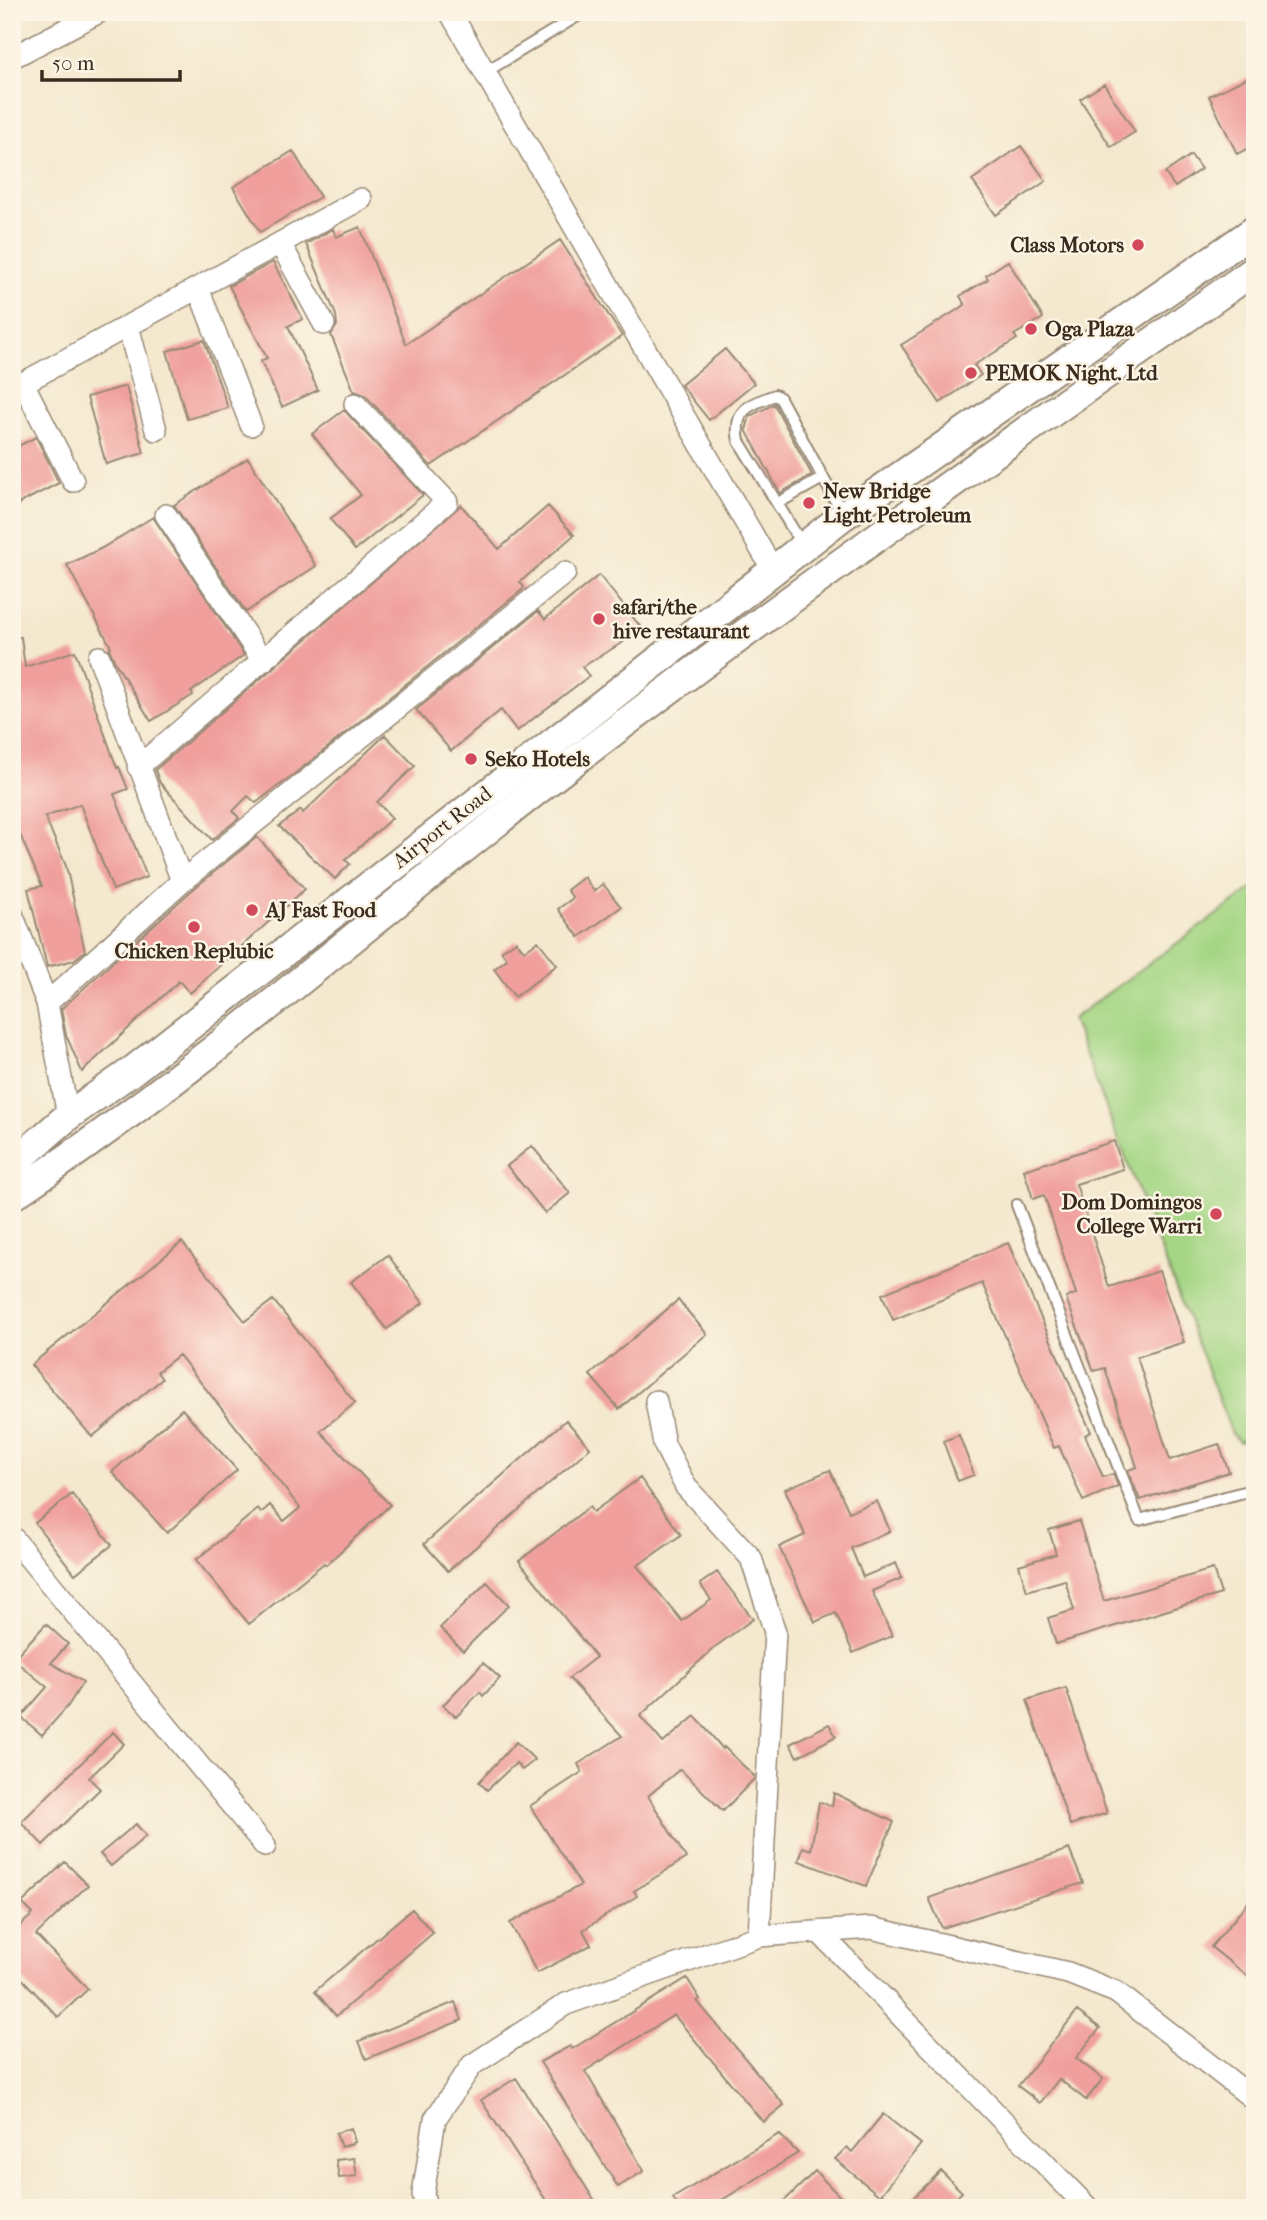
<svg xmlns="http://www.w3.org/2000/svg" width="1267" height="2220" viewBox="0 0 1267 2220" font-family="'IM FELL French Canon',serif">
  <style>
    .green { fill: #a5d685; stroke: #708052; stroke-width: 2 }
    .building { fill: #f09f9c }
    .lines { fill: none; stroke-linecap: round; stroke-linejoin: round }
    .service-casing { stroke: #988976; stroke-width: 14 }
    .minor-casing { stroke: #988976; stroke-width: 24 }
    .secondary-casing { stroke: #988976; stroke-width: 32 }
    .service { stroke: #fff; stroke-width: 10 }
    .minor { stroke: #fff; stroke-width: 21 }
    .secondary { stroke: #fff; stroke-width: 28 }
    .poi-dot { fill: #d1495b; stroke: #fcf5e5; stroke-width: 2.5 }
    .labels { text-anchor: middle; stroke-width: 5; stroke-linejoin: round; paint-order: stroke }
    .poi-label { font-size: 21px; font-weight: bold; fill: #3b2a1e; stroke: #fcf5e5; text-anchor: start }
    .street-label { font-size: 21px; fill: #3b2a1e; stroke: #fcf5e5 }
  </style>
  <rect width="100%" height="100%" fill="#fcf5e5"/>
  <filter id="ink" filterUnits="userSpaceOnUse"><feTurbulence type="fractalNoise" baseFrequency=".0143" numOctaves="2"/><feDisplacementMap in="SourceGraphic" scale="14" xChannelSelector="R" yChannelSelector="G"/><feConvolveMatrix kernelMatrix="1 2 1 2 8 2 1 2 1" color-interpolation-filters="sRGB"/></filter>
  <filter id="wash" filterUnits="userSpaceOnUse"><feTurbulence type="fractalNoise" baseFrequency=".00686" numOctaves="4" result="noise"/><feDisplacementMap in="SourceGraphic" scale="28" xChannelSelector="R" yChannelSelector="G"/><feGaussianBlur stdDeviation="1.57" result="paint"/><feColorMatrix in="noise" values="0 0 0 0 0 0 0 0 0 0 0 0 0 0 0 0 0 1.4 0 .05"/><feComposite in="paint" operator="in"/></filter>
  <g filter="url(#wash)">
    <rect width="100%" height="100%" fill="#f4e8ce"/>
    <path class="green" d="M1255,887V1436L1239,1442L1232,1434L1072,1019Z"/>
    <g id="blocks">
      <path class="building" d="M1255,74V145L1237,154L1209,96Z
        M1104,84L1135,132L1111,147L1080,99Z
        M1021,146L1046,181L996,215L972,180Z
        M293,151L320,197L260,232L233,187Z
        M1191,155L1201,169L1175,187L1165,173Z
        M360,227L406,344L560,240L622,336L431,466L365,395L354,391L331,335L337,325L336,315L306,244L333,229L336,237Z
        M1008,261L1043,318L1014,335L1017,339L974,365L981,375L940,403L901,345L965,305L960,296L988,279L986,275Z
        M273,262L303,319L288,326L318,390L282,407L261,361L267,358L229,286Z
        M204,340L228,408L187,419L167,351Z
        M725,349L754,383L709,420L681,385Z
        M126,386L144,453L106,464L87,397Z
        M774,404L812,475L780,493L746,430L750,416Z
        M344,410L423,495L355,550L330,519L361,495L312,434Z
        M36,437L59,483L12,507V449Z
        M248,458L316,566L246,612L174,505Z
        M461,505L499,549L548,506L574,535L520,582L524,587L522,590L311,761L256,803L248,796L233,811L239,818L212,840L160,783L155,770Z
        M153,517L244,655L191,692L193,695L151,721L116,664L109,649L111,647L67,565L102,548Z
        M599,575L643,630L582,667L589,676L517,731L501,710L451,751L416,710L538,611L545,619Z
        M12,637H21L25,667L75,651L117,768L119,767L128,789L114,794L147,877L113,890L80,804L45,817L66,866L85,951L74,960L47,967L28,889L42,886L12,816Z
        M385,735L415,766L377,802L392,818L345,860L350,864L335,879L279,826L301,810L303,813Z
        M257,837L305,889L190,993L179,981L82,1072L66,1035L61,1009L191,891Z
        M584,877L594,891L603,884L621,907L579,937L558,909L573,898L567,890Z
        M516,941L524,951L538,941L557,965L515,997L494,969L507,959L501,951Z
        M1114,1141L1123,1169L1076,1184L1109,1287L1159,1271L1184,1342L1137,1357L1170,1460L1219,1444L1229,1472L1140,1500L1128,1470L1137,1467L1105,1368L1094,1371L1066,1298L1076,1294L1044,1195L1033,1199L1024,1170Z
        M532,1146L570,1193L545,1213L507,1166Z
        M182,1242L245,1321L273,1300L355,1403L320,1431L390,1505L326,1565L324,1563L249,1624L196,1560L258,1509L261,1513L270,1505L284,1521L300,1508L179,1355L157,1372L162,1379L92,1437L31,1365Z
        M1008,1243L1091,1432L1085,1435L1103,1477L1113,1474L1118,1486L1083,1501L1059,1446L1054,1448L982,1283L893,1320L882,1294Z
        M388,1255L423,1303L387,1329L351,1282Z
        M678,1300L707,1334L619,1409L590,1375Z
        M182,1409L237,1470L167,1533L112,1472Z
        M566,1420L590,1448L448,1571L424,1544Z
        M959,1435L974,1475L958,1481L943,1441Z
        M830,1470L849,1512L877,1501L890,1531L851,1548L863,1577L896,1563L902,1578L872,1591L892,1636L853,1653L836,1613L815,1622L779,1547L805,1535L785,1489Z
        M640,1478L681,1535L637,1566L682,1621L711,1600L700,1584L717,1572L753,1619L715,1647L640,1716L663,1743L695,1716L723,1749L724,1747L754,1776V1779L723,1811L680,1769L648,1796L686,1858L634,1891L637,1896L583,1930L591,1945L537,1973L510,1923L581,1885L530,1806L582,1772L578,1764L622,1736L569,1678L596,1657L519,1561L589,1507L593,1512Z
        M72,1494L112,1545L75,1574L35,1523Z
        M1079,1521L1104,1601L1213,1569L1221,1594L1056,1644L1048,1618L1074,1610L1065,1580L1027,1591L1019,1565L1056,1554L1049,1530Z
        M487,1582L509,1605L463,1651L440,1628Z
        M46,1624L68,1644L51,1663L83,1682L68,1706L42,1735L21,1717L47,1687L13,1659Z
        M483,1663L500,1678L483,1696L480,1692L456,1717L443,1705Z
        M1066,1688L1107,1813L1070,1825L1027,1700Z
        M829,1724L836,1736L797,1757L790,1744Z
        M113,1732L124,1744L89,1778L100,1789L43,1845L21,1822Z
        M516,1742L535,1760L522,1770L516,1763L487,1790L479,1782Z
        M834,1793L894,1822L866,1886L799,1861L803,1847L811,1850L819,1802L832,1806Z
        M136,1824L146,1836L111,1866L100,1854Z
        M1069,1849L1083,1883L942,1928L929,1898Z
        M65,1862L88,1885L36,1935L88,1989L58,2017L12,1968V1933L33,1914L22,1903Z
        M1255,1894V1982L1211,1947Z
        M412,1909L433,1933L336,2016L315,1991Z
        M687,1978L700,1999L697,2001L784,2105L763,2122L674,2015L585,2071L644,2171L618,2187L540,2062L570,2046L572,2049Z
        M455,2002L462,2020L366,2059L359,2041Z
        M1077,2011L1100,2028L1076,2058L1103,2079L1086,2100L1059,2079L1040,2103L1018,2086Z
        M516,2078L591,2195L600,2208H551L481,2100Z
        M883,2114L921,2144L880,2196L835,2159L847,2147L852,2152Z
        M351,2128L355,2142L341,2147L336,2133Z
        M779,2134L798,2153L709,2208H679L673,2198Z
        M354,2158L357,2176L339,2178L336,2160Z
        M815,2171L851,2208H777L806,2180Z
        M941,2171L962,2192L946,2208H923L913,2198Z"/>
    </g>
  </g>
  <g filter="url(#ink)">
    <use href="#blocks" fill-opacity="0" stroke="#988976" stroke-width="2"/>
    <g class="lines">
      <g class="service-casing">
        <path id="service" d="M487,71L584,12
          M778,503L823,478
          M803,546L739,441C733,410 748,405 775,395L780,398L842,513
          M1017,1205L1139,1520L1255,1489"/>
      </g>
      <g class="minor-casing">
        <path id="minor" d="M450,12L773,570
          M12,52L17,55L99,12
          M280,243L324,324
          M198,288L251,425
          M128,326L156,430
          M23,383L73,481
          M12,389L361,199
          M166,515L263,661
          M99,657L182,881
          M138,767L447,502L355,404
          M12,914L47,1003L68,1116
          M47,1003L182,881L565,573
          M656,1401L664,1444L686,1487L751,1558L775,1632L759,1936
          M12,1537L265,1846
          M819,1932L1088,2208
          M426,2208L423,2194L435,2119L472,2065L566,2004L759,1936L871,1928L1068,1973L1116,1992L1255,2100"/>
      </g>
      <g class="secondary-casing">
        <path id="secondary" d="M12,1165L68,1116L132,1071L843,516L1255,230
          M12,1196C207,1067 381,910 567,767C791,595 1023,432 1255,270"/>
      </g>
      <use href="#service" class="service"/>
      <use href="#minor" class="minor"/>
      <use href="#secondary" class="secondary"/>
    </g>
  </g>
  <g class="poi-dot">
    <circle cx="1138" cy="245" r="7"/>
    <circle cx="1031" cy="329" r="7"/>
    <circle cx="971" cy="373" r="7"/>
    <circle cx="809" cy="503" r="7"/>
    <circle cx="599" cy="619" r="7"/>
    <circle cx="471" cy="759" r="7"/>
    <circle cx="252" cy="910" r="7"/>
    <circle cx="194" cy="927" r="7"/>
    <circle cx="1216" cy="1214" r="7"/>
  </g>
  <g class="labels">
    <g class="poi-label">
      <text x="1124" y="252" text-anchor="end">Class Motors</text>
      <text x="1045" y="336">Oga Plaza</text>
      <text x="985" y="380">PEMOK Night. Ltd</text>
      <text x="823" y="498">New Bridge<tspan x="823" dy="24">Light Petroleum</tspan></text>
      <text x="613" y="614">safari/the<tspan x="613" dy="24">hive restaurant</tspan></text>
      <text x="485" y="766">Seko Hotels</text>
      <text x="266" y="917">AJ Fast Food</text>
      <text x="194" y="958" text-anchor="middle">Chicken Replubic</text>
      <text x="1202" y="1209" text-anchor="end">Dom Domingos<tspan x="1202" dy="24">College Warri</tspan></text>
    </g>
    <g class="street-label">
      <text transform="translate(442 827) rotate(-38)" y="7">Airport Road</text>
    </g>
  </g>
  <rect width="1267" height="2220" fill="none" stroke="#fcf5e5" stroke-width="42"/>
  <path d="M42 70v10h138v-10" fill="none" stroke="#3b2a1e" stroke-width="3.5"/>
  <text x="52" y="70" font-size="21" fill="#3b2a1e" stroke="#fcf5e5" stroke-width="5" paint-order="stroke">50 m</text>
</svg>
